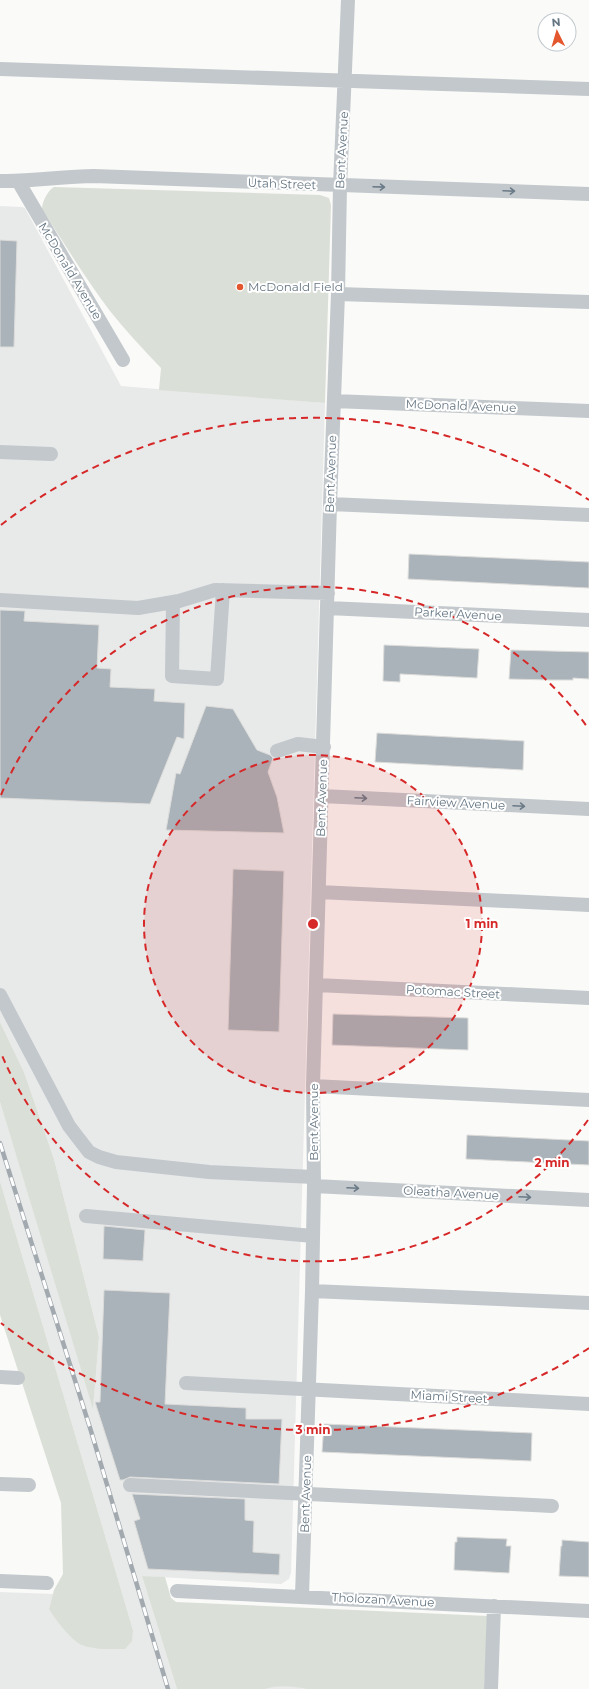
<svg xmlns="http://www.w3.org/2000/svg" width="589" height="1689" viewBox="0 0 589 1689" font-family="Montserrat,sans-serif">
  <style>
    .built { fill: #e8e9e9 }
    .green { fill: #dadfd7 }
    .building { fill: #aab3b9; stroke: #dcdcda }
    .lines { fill: none; stroke-linecap: round; stroke-linejoin: round }
    .minor { stroke: #c3c8cc; stroke-width: 14 }
    .rail-casing { stroke: #a2aab0; stroke-width: 4.5 }
    .rail { stroke: #fff; stroke-width: 3; stroke-dasharray: 9; stroke-linecap: butt }
    .oneway { stroke: #6a7a87 }
    .ring { fill: none; stroke: #d62828; stroke-width: 2; stroke-dasharray: 7 5 }
    .poi-dot { fill: #e4572e; stroke: #fff; stroke-width: 1.5 }
    .labels { text-anchor: middle; stroke-width: 4; stroke-linejoin: round; paint-order: stroke }
    .street-label { font-size: 12px; fill: #657683; stroke: #fff }
    .poi-label { font-size: 12px; fill: #657683; stroke: #fff; text-anchor: start }
    .centre { fill: #d62828; stroke: #fff; stroke-width: 2 }
    .ring-label { font-size: 12px; text-anchor: middle; font-weight: bold; fill: #d62828; stroke: #fff; stroke-width: 4; stroke-linejoin: round; paint-order: stroke }
  </style>
  <rect width="100%" height="100%" fill="#fafaf8"/>
  <path class="built" d="M0,206L22,207L25,208L121,386L325,403L291,1573L289,1579L281,1584L142,1576L177,1689H0V1592L53,1594L49,1609L133,1630L0,1181V1102L93,1407L99,1337L54,1159L24,1072L0,1022Z
    M289,1685L306,1689H265L274,1686Z"/>
  <path class="green" d="M54,187L320,195L329,198L331,205L325,403L159,390L161,368C143,349 126,331 110,311C85,278 64,243 42,209C42,202 48,190 54,187Z
    M0,1022L24,1072L54,1159L99,1337L93,1409L0,1102Z
    M0,1181L133,1630L132,1641L125,1649C111,1649 96,1650 82,1645C71,1640 55,1619 49,1609L54,1590L63,1574L61,1503L0,1315Z
    M142,1576L165,1577L171,1598L176,1602L488,1616L484,1689H306C291,1686 279,1685 265,1689H177Z"/>
  <path class="building" d="M0,240L17,241L14,347H0Z
    M409,554L589,562V588L408,579Z
    M0,610L25,611L24,621L99,625L97,668L111,669L110,687L155,689L154,701L185,703L184,739L177,737L150,804L0,798Z
    M384,645L479,649L477,678L401,674H400V682L383,681Z
    M511,650L589,652V679L573,678V680H551L509,679Z
    M206,706L233,709L257,750L270,755L273,758L268,772L277,797L284,833L166,830L176,773L180,774Z
    M377,733L524,741L523,770L375,762Z
    M233,869L284,871L279,1032L228,1030Z
    M333,1014L468,1018V1050L332,1045Z
    M467,1135L589,1141V1165L466,1159Z
    M104,1226L145,1230L143,1261L103,1259Z
    M104,1290L170,1293L165,1404L246,1408V1419H282L279,1484L130,1477L123,1480H120L95,1402H100Z
    M324,1424L532,1433L531,1461L322,1452Z
    M132,1494L245,1499V1520L254,1521L253,1552L280,1554L279,1575L148,1569L134,1521L140,1519Z
    M457,1537L507,1539L506,1546H511L509,1573L454,1570L455,1542H457Z
    M562,1540L589,1542V1577L559,1576L561,1546H562Z"/>
  <g class="lines">
    <path class="minor" d="M0,69L589,89
      M0,181C32,182 62,176 94,176L589,194
      M18,181L123,360
      M338,294L589,302
      M334,401L589,411
      M0,452L51,454
      M330,504L589,515
      M0,600L138,608L179,601L215,590L328,593
      M173,602L172,676L217,679L223,590
      M328,608L589,620
      M277,751L298,744L324,747
      M322,796L589,809
      M319,892L589,905
      M317,985L589,998
      M0,995L69,1126L89,1152L99,1157L116,1162L209,1172L314,1177
      M313,1086L589,1100
      M314,1186L589,1200
      M86,1216L313,1236
      M312,1291L589,1303
      M0,1377L18,1378
      M186,1383L589,1404
      M0,1484L29,1485
      M130,1485L552,1506
      M0,1581L47,1583
      M177,1591L589,1611
      M302,1596L312,1291L314,1186L313,1086L330,504L338,294L340,186L348,0
      M491,1689L494,1606"/>
    <g class="rail-casing">
      <path id="rail" d="M0,1143L91,1431L168,1689"/>
    </g>
    <use href="#rail" class="rail"/>
  </g>
  <defs><path id="oneway-shaft" d="M-6 0H5M1.5-3L5.5 0L1.5 3" fill="none" stroke-width="1.6" stroke-linecap="round" stroke-linejoin="round"/></defs>
  <g class="oneway">
    <use href="#oneway-shaft" transform="translate(379 187) rotate(2)"/>
    <use href="#oneway-shaft" transform="translate(509 191) rotate(2)"/>
    <use href="#oneway-shaft" transform="translate(361 798) rotate(3)"/>
    <use href="#oneway-shaft" transform="translate(519 806) rotate(3)"/>
    <use href="#oneway-shaft" transform="translate(353 1188) rotate(3)"/>
    <use href="#oneway-shaft" transform="translate(525 1197) rotate(3)"/>
  </g>
  <circle cx="313" cy="924" r="169" fill="#d62828" fill-opacity=".12"/>
  <g class="ring">
    <circle cx="313" cy="924" r="169"/>
    <path d="M588 1120A338 338 0 0 1 1 1053M1 795A338 338 0 0 1 588 728"/>
    <path d="M589 1348A506 506 0 0 1 1 1323M1 525A506 506 0 0 1 589 500"/>
  </g>
  <circle class="poi-dot" cx="240" cy="287" r="4"/>
  <g class="labels">
    <g class="street-label">
      <text transform="translate(342 150) rotate(-87)" y="4">Bent Avenue</text>
      <text transform="translate(282 184) rotate(2)" y="4">Utah Street</text>
      <text transform="translate(70 271) rotate(59)" y="4">McDonald Avenue</text>
      <text transform="translate(461 406) rotate(2)" y="4">McDonald Avenue</text>
      <text transform="translate(331 474) rotate(-88)" y="4">Bent Avenue</text>
      <text transform="translate(458 614) rotate(3)" y="4">Parker Avenue</text>
      <text transform="translate(322 798) rotate(-88)" y="4">Bent Avenue</text>
      <text transform="translate(456 803) rotate(3)" y="4">Fairview Avenue</text>
      <text transform="translate(453 992) rotate(3)" y="4">Potomac Street</text>
      <text transform="translate(314 1122) rotate(-90)" y="4">Bent Avenue</text>
      <text transform="translate(451 1193) rotate(3)" y="4">Oleatha Avenue</text>
      <text transform="translate(449 1397) rotate(3)" y="4">Miami Street</text>
      <text transform="translate(306 1494) rotate(-88)" y="4">Bent Avenue</text>
      <text transform="translate(383 1600) rotate(3)" y="4">Tholozan Avenue</text>
    </g>
    <g class="poi-label">
      <text x="248" y="291">McDonald Field</text>
    </g>
  </g>
  <circle cx="313" cy="924" r="6" class="centre"/>
  <g class="ring-label">
    <text x="482" y="928">1 min</text>
    <text x="552" y="1167">2 min</text>
    <text x="313" y="1434">3 min</text>
  </g>
  <g transform="translate(557 32) rotate(355)"><circle r="19" fill="#ffffff" stroke="#c1c8cd"/>
  <path d="M0-3L7 15L0 10L-7 15Z" fill="#e4572e"/>
  <text y="-6" font-size="11" font-weight="bold" text-anchor="middle" fill="#657683">N</text>
  </g>
</svg>
